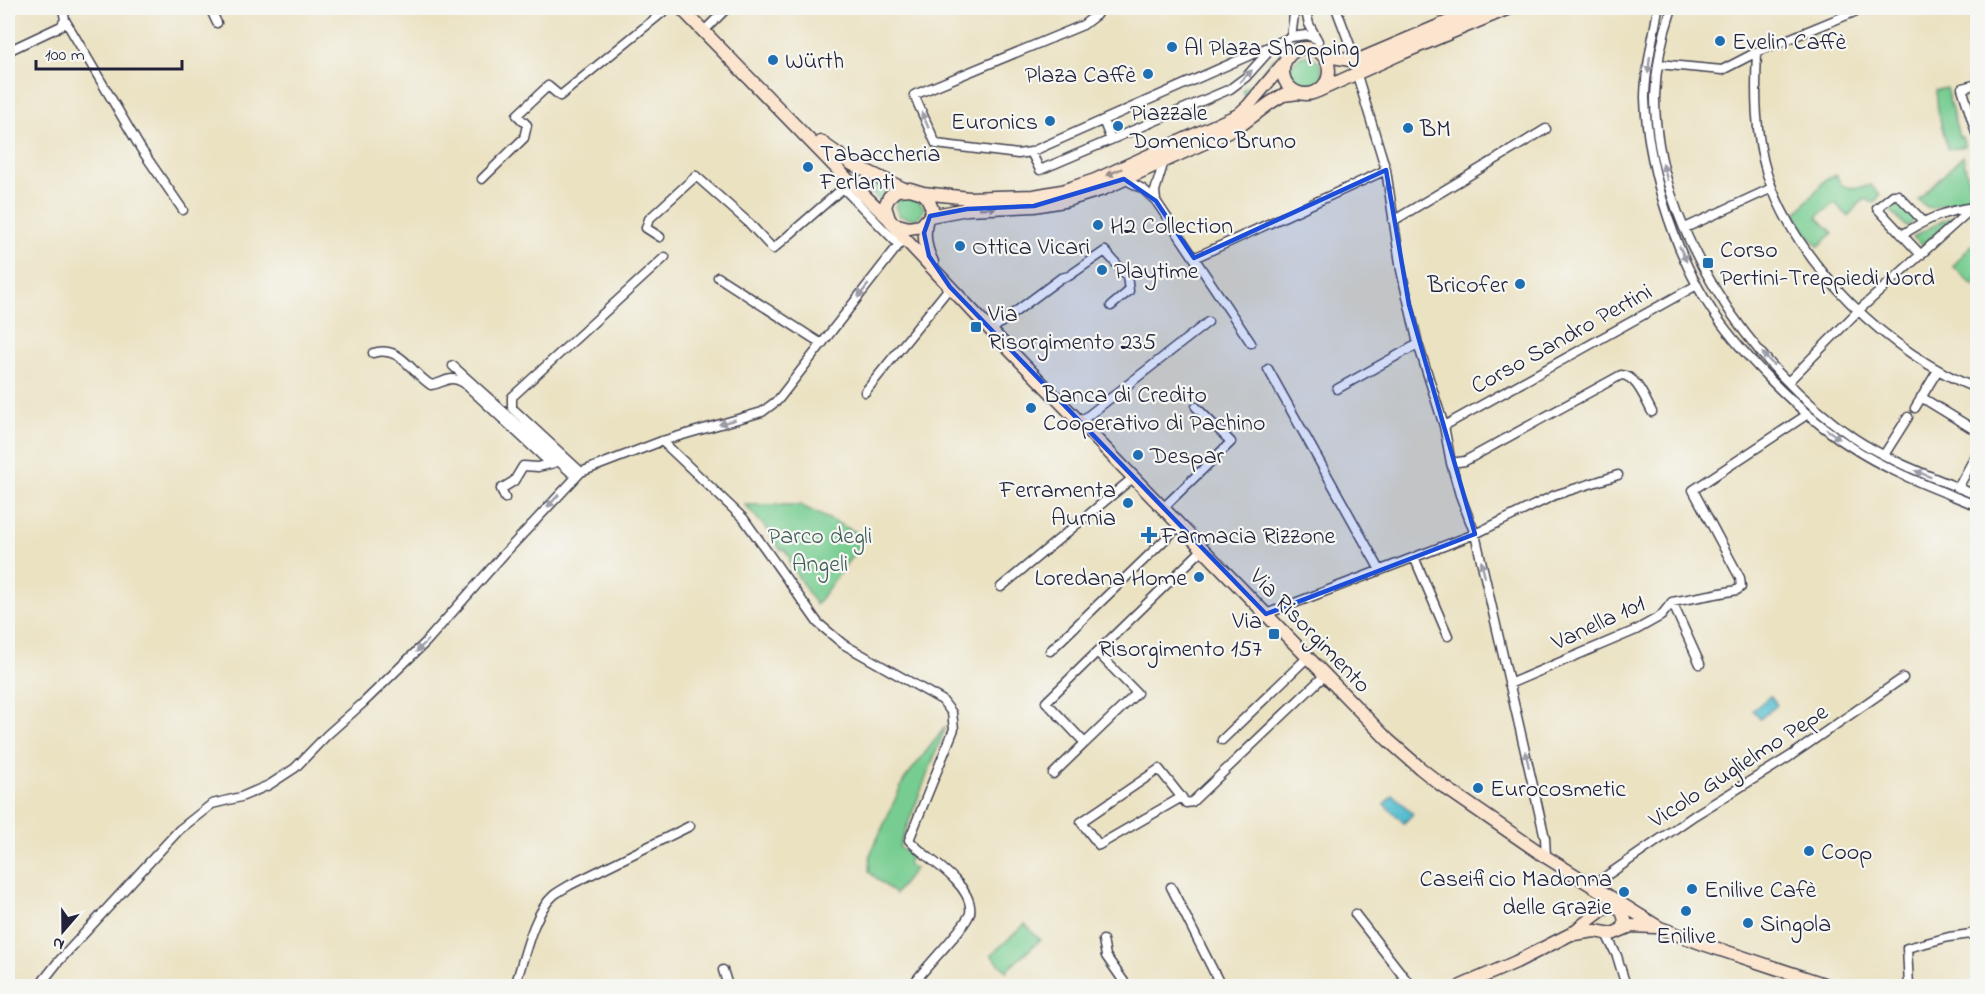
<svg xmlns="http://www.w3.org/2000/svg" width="1985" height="994" viewBox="0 0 1985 994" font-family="'Indie Flower',sans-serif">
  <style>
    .green { fill: #77cd91; stroke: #4c7866; stroke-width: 1.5 }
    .water { fill: #53bdcf; stroke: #3a7085; stroke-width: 1.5 }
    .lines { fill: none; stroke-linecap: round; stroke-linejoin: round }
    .street-casing { stroke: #403f4f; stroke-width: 11 }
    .secondary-casing { stroke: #403f4f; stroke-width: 15 }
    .street { stroke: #fff; stroke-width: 8 }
    .secondary { stroke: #fce5cf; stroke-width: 12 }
    .oneway { fill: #9c9ca7 }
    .oneway2 { fill: #9a8d8c }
    .marked { fill: #1d4ed8; fill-opacity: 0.2; stroke: #1d4ed8; stroke-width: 4.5; stroke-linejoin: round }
    .poi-dot { fill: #1f6fb2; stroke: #f6f6f2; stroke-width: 2 }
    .labels { text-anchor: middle; stroke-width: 4.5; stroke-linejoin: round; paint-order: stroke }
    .poi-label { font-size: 24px; fill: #22223b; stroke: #f6f6f2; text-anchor: start }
    .street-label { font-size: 24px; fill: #22223b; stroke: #f6f6f2 }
    .park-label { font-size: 24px; fill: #405e59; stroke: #f6f6f2 }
  </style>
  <rect width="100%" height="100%" fill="#f6f6f2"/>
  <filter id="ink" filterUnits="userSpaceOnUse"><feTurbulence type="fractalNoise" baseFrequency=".0167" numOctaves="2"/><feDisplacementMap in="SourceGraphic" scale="12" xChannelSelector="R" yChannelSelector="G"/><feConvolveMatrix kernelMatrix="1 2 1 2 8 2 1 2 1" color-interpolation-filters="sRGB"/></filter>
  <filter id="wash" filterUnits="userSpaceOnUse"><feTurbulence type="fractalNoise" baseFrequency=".008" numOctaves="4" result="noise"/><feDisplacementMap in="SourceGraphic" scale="24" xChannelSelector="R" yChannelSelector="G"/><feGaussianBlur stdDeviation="1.35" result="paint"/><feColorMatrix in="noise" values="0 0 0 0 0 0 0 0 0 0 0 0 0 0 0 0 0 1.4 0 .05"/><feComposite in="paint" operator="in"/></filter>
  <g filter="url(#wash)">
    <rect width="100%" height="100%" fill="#ebe2c2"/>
    <path class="green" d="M1290 72a16 16 0 1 1 32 0a16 16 0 1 1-32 0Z
      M1275,58L1276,64L1246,102L1243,89L1255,82L1271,60Z
      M1946,88L1959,137H1962L1965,146L1948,150L1938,111L1936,90Z
      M1963,156L1972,198L1932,208L1927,207L1918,200Z
      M847,169L888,188L880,201Z
      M1837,175C1840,193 1858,187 1871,185L1880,195L1874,203L1864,199L1848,216L1835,203L1817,217L1833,233L1818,247L1802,226L1796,214L1826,179Z
      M901,198C912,197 919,199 924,208L921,215L915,219L900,216L895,207L897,202Z
      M1895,199H1897L1915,217V220L1908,226H1906L1889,209V205Z
      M1956,216L1922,245L1913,237L1944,220Z
      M1977,239V282L1974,286L1953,266Z
      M745,505H800L866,537L816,605L790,564V558L785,550L780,549L768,530Z
      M946,726L899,847L911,855L908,864L915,869L895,894L869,872L870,855L904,780Z
      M1025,924L1040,940L1006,971L991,955Z"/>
    <path class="water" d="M1770,696L1777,705L1760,719L1753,710Z
      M1393,795L1413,814L1404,823L1384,804Z"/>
  </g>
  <g filter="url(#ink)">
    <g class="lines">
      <g class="street-casing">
        <path id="street" d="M210,8L217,23
          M1101,8L1096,15L1083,25L914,95L936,144L1018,154L1031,152L1291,37L1306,35L1317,39
          M1305,8L1309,24L1318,41
          M1336,8L1356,61
          M1658,8C1654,37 1645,67 1645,98C1647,163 1672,245 1706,301C1737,351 1800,414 1850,446C1889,472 1934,488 1978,506
          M1672,8C1662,37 1656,66 1655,96C1654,224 1750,368 1854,438C1892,463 1936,478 1978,496
          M65,20L141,149L183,210
          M704,31L727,8
          M1291,37L1294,15L1292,8
          M1273,46L1283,53L1287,58
          M8,51L61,26L65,20L63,8
          M1757,52C1755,92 1755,135 1767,174C1796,265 1890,355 1978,389
          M1658,64L1722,70L1757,52L1864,8
          M1357,75L1386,170L1401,270L1418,344L1444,426L1451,463L1460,495L1475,534L1545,838L1546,857
          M1978,84L1962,88L1978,139
          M1103,120L1111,140
          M1031,152L1040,170L1230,89L1246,77L1271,49
          M482,179L524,138L527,125L517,115L548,86L560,96L668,8
          M1124,179L1143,189L1156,201L1251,343
          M843,188L899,245
          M1156,201L1155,191L1164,161
          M1393,221L1546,129
          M1685,228L1772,188
          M1902,235C1926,219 1945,211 1974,207
          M660,237L646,228L649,219L696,176L749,223L773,249L850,182
          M1921,255L1877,208L1893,195H1898L1923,221
          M1194,258L1386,170
          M718,277L822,344
          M991,330L1061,278L1069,276L1105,251L1127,276L1129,291L1111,306
          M373,353C401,345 410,372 431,385C446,383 448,374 464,383L550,463
          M453,366L576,477
          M1268,369L1380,570
          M1788,382L1859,310L1968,212L1978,208
          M1337,389L1418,344
          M865,392L950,287
          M1921,397L1978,432
          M1915,408L1938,370
          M1080,422L1208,322
          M1444,426L1697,285
          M662,441L744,519L818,623L843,644L942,700L952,713L954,729L909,840C923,855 941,865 955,880C963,888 972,901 970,913C967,926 923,969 912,986
          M1884,455L1908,417
          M1451,463L1465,461L1621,375C1636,375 1645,399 1652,412
          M581,472L512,408V397L665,257
          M1958,488L1978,451
          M505,498L501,489L514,481L523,466L538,467L554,463
          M1163,508L1231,442L1196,407
          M1414,557L1448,636
          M1001,587L1134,477
          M1672,602L1700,664
          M1266,614L1475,534L1555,495L1618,475
          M1050,651L1180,525
          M1097,652L1046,702L1085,743L1137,693L1097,652L1203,549
          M1509,684L1636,630L1661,616L1672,602L1737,590L1741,587L1740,578L1693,490L1808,414
          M1222,740L1308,657
          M1053,774L1085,743
          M1182,797L1099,845L1081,822L1159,769L1186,803L1192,802L1325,675
          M1593,885L1695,815L1789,757L1903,678
          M1171,887L1221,986
          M1355,914L1411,986
          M1606,934L1617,956L1626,986
          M1103,940L1106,956L1127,986
          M723,970L728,986
          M39,986L58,962L179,830L212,804L241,797L269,785L295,768L327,735L363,703L425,643L504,554L581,472L662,441L762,412L778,400L904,238
          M515,986C524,960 532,914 554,895C559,891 565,888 570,885L690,826
          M1208,986L1218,981
          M1909,986L1907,948L1949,937L1978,933"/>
      </g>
      <g class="secondary-casing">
        <path id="secondary" d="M681,8L850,182L888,218
          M1283 71a23 23 0 1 1 46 0a23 23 0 1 1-46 0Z
          M1315,50L1333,57L1356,61L1481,8
          M1318,91L1402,53L1509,8
          M821,142L852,164L904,189
          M923,193L969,198L996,197L1034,196L1062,191L1095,180L1238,115L1248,106L1284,63
          M930,216L967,209L1034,206L1064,201L1103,189L1237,128L1270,103L1283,95L1299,93
          M926,222C923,237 925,249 932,262
          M894,224L909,228L921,226L930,216L932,209L928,199L923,193L910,189L898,190L894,192L889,197L885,206L889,219L904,238L1001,341L1388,740L1420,768L1440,784L1546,857L1660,928L1706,945L1830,986
          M1574,934L1595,931L1612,934L1631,926L1655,927
          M1461,986L1516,962L1571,934L1606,907H1615L1622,911L1625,920L1622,929"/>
      </g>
      <use href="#street" class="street"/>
      <use href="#secondary" class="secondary"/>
    </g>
    <defs><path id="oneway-solid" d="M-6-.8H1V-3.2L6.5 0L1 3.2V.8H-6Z" transform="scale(1.5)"/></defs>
    <g class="oneway">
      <use href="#oneway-solid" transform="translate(1649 65) rotate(96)"/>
      <use href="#oneway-solid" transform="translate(1246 76) rotate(-43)"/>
      <use href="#oneway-solid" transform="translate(925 120) rotate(-114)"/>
      <use href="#oneway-solid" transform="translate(1665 172) rotate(-105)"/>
      <use href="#oneway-solid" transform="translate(1389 191) rotate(-98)"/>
      <use href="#oneway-solid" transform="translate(1683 254) rotate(65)"/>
      <use href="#oneway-solid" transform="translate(863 291) rotate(128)"/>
      <use href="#oneway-solid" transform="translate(1768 359) rotate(-133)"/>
      <use href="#oneway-solid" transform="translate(1430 381) rotate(-107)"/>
      <use href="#oneway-solid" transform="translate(727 422) rotate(164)"/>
      <use href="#oneway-solid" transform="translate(1833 434) rotate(37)"/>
      <use href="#oneway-solid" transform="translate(1923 474) rotate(-158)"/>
      <use href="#oneway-solid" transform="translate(553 501) rotate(133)"/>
      <use href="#oneway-solid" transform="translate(1483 569) rotate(-103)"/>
      <use href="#oneway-solid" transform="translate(422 646) rotate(135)"/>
      <use href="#oneway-solid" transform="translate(1527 759) rotate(-103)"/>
    </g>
    <g class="oneway2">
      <use href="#oneway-solid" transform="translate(1114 172) rotate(156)"/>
      <use href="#oneway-solid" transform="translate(988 208) rotate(-2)"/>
    </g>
  </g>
  <path class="marked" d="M1386,170L1409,305L1475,534L1266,614L950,287L929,256L924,233L930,216L967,209L1034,206L1124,179L1156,201L1194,258Z"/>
  <g class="poi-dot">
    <circle cx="1720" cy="41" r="6"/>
    <circle cx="1172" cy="47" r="6"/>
    <circle cx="773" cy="60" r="6"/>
    <circle cx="1148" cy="74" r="6"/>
    <circle cx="1050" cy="121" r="6"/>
    <circle cx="1118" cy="126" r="6"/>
    <circle cx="1408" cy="128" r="6"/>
    <circle cx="808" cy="167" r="6"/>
    <circle cx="1098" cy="225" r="6"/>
    <circle cx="960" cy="246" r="6"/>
    <rect x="1702" y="257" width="12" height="12" rx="3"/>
    <circle cx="1102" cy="270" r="6"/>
    <circle cx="1520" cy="284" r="6"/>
    <rect x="970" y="321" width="12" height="12" rx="3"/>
    <circle cx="1031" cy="408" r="6"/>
    <circle cx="1138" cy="455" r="6"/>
    <circle cx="1128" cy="503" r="6"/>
    <path d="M1146 526h6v6h6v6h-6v6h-6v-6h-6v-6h6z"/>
    <circle cx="1199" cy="577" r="6"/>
    <rect x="1268" y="628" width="12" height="12" rx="3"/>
    <circle cx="1478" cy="788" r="6"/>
    <circle cx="1809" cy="851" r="6"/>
    <circle cx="1692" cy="889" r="6"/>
    <circle cx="1624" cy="892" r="6"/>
    <circle cx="1686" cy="911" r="6"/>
    <circle cx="1748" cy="923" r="6"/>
  </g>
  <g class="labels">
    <g class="poi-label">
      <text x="1732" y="49">Evelin Caffè</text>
      <text x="1184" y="55">Al Plaza Shopping</text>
      <text x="785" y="68">Würth</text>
      <text x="1136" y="82" text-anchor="end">Plaza Caffè</text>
      <text x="1130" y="120">Piazzale<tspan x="1130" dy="28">Domenico Bruno</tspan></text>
      <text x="1038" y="129" text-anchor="end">Euronics</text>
      <text x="1420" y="136">BM</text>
      <text x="820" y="161">Tabaccheria<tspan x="820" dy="28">Ferlanti</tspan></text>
      <text x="1110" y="233">H2 Collection</text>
      <text x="972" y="254">Ottica Vicari</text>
      <text x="1720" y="257">Corso<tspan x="1720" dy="28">Pertini-Treppiedi Nord</tspan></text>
      <text x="1114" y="278">Playtime</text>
      <text x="1508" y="292" text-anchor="end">Bricofer</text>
      <text x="988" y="321">Via<tspan x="988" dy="28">Risorgimento 235</tspan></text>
      <text x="1043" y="402">Banca di Credito<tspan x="1043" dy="28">Cooperativo di Pachino</tspan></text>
      <text x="1150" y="463">Despar</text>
      <text x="1116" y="497" text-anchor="end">Ferramenta<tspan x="1116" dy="28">Aurnia</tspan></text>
      <text x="1161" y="543">Farmacia Rizzone</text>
      <text x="1187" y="585" text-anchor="end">Loredana Home</text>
      <text x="1262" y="628" text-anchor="end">Via<tspan x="1262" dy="28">Risorgimento 157</tspan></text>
      <text x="1490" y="796">Eurocosmetic</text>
      <text x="1821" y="859">Coop</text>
      <text x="1612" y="886" text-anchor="end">Caseificio Madonna<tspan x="1612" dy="28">delle Grazie</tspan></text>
      <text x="1704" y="897">Enilive Cafè</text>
      <text x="1760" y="931">Singola</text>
      <text x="1686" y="943" text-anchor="middle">Enilive</text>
    </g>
    <g class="street-label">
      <text transform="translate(1561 338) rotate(-29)" y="8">Corso Sandro Pertini</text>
      <text transform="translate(1598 622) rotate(-25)" y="8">Vanella 101</text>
      <text transform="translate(1311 630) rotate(46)" y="8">Via Risorgimento</text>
      <text transform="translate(1738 765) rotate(-33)" y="8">Vicolo Guglielmo Pepe</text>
    </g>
    <g class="park-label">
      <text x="820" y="543">Parco degli<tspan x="820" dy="28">Angeli</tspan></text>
    </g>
  </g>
  <rect width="1985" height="994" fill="none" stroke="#f6f6f2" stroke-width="30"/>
  <g transform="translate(63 931) rotate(200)" stroke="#f6f6f2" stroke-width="4.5" paint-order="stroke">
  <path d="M0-4.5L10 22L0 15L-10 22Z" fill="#22223b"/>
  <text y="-9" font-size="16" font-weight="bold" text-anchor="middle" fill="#22223b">N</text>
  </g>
  <path d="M36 60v9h146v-9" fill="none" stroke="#22223b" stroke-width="3"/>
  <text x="45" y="60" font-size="18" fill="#22223b" stroke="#f6f6f2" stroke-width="4.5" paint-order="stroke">100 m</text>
</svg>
